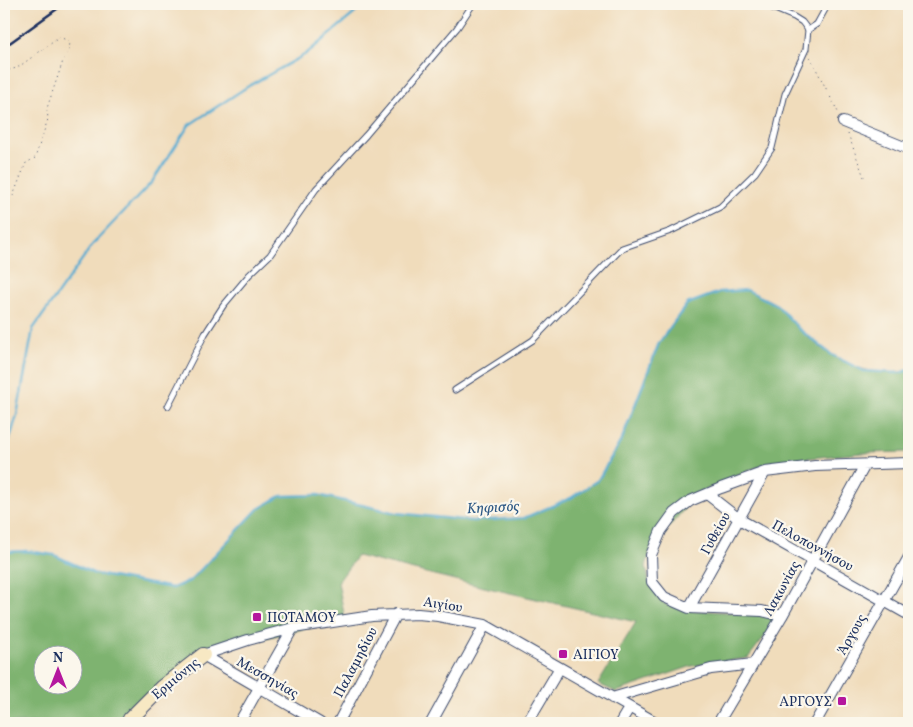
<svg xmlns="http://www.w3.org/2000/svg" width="913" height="727" viewBox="0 0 913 727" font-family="Vollkorn,serif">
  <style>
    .forest { fill: #7eb36f; stroke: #4c7166; fill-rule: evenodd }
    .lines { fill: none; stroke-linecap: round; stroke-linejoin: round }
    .stream { stroke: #55abd1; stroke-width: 2.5 }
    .lane-casing { stroke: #3b496c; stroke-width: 7 }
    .street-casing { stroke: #3b496c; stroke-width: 12 }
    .secondary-casing { stroke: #3b496c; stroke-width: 16 }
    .path { stroke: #3b496c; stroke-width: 1; stroke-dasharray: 1 4; stroke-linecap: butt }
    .lane { stroke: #fff; stroke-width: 5 }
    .street { stroke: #fff; stroke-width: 10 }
    .secondary { stroke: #f7e8c3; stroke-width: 14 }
    .rail { stroke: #1b2f5e; stroke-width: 2.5 }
    .poi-dot { fill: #b5179e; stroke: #fbf7ec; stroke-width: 2 }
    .labels { text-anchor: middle; stroke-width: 4.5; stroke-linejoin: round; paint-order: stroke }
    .street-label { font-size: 14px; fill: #1b2f5e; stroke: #fbf7ec }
    .poi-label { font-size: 14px; fill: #1b2f5e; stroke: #fbf7ec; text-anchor: start }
    .water-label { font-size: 15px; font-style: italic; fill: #2f5a86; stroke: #fbf7ec }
  </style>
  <rect width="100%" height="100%" fill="#fbf7ec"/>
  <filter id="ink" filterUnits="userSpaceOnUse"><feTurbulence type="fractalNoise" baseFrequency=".02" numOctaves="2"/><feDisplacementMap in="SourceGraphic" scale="10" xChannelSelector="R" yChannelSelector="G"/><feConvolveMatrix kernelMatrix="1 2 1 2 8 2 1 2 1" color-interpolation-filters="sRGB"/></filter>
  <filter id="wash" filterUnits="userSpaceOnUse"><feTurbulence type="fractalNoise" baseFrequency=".0096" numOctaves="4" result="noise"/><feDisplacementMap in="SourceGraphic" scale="20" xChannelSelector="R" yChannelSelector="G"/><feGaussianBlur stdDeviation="1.12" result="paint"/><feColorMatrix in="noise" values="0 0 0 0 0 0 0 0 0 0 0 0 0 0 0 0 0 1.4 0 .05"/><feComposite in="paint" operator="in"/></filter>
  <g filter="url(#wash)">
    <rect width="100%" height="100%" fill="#f0dcbb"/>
    <path class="forest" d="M747,290C756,295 770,299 778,306C785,312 791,322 799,329C827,357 868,381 909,370V452L862,453L809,458L762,465L697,494L651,548L646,566L649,582L660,600L667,605L688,610L761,614L779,618L748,658L692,666L616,692L598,684L636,622L471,584L357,556L338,582L345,619L199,654L124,723H4V552L27,551L54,555L95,574L173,588L191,580L258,509L281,496L318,495L397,513L473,521L524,518L571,498L598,480L622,439L659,343L687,304L720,292ZM42,654H72V684H42Z"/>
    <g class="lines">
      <path class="stream" d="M4,458L17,415L33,329L93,244L152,182L189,125L247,87L306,54L355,13L360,4
        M4,552L27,551L54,555L95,574L173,588L191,580L258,509L281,496L318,495L397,513L473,521L524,518L571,498L598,480L622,439L659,343L687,304L720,292L747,290L777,305L799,329L832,355L864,371L899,373L909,370"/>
    </g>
  </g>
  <g filter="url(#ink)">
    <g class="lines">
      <g class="lane-casing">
        <path id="lane" d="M808,30L817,24L828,4
          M455,390L533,340L622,248L671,231L720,207L755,173L772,148L785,94L806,49L808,30L802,22L794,17L763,4
          M168,406L205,334L223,306L249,275L270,255L316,189L366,135L457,28L473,4"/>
      </g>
      <g class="street-casing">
        <path id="street" d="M843,122L909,149
          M707,494L739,519L909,615
          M689,608L765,472
          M782,616L762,611L689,608L664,597L652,582L651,555L661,531L674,513L690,501L721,488L765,472L815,466L909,463
          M203,655L248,640L293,628L372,616L418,614L438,616L485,625L657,723
          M203,655L320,723
          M612,698L711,669L753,664
          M239,723L293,628
          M338,723L396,614
          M431,723L485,625
          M527,723L559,669
          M620,723L629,708
          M718,723L782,616L865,465
          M815,723L909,557"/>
      </g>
      <g class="secondary-casing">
        <path id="secondary" d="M128,723L130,719L162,687L203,655"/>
      </g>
      <path class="path" d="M810,57L839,114
        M4,71L17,68L60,37L70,42L69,50L63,61L47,108L48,119L35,158L26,163L13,196
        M848,134L864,177"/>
      <use href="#lane" class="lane"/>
      <use href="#street" class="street"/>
      <use href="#secondary" class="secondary"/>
      <path class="rail" d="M4,47L64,4"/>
    </g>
  </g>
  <g class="poi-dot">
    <rect x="252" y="612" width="10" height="10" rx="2.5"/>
    <rect x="558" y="649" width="10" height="10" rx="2.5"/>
    <rect x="837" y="696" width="10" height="10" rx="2.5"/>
  </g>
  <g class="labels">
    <g class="street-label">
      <text transform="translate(715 533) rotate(-61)" y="5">Γυθείου</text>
      <text transform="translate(813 545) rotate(29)" y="5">Πελοποννήσου</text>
      <text transform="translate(781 588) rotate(-61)" y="5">Λακωνίας</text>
      <text transform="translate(443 604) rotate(9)" y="5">Αιγίου</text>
      <text transform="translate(851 634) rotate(-60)" y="5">Άργους</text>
      <text transform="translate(355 662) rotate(-62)" y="5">Παλαμηδίου</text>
      <text transform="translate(268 677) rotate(30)" y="5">Μεσσηνίας</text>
      <text transform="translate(175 678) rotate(-40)" y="5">Ερμιόνης</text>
    </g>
    <g class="poi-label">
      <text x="267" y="622">ΠΟΤΑΜΟΥ</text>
      <text x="573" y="659">ΑΙΓΙΟΥ</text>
      <text x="832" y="706" text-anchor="end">ΑΡΓΟΥΣ</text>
    </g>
    <g class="water-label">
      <text transform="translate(493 507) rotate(-3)" y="5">Κηφισός</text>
    </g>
  </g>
  <rect width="913" height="727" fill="none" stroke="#fbf7ec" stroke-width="20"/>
  <g transform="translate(58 670)"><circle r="24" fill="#fbf7ec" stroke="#a1a7b3"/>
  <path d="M0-4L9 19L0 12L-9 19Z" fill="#b5179e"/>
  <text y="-8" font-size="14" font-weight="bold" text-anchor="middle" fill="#1b2f5e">N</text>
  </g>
</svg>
